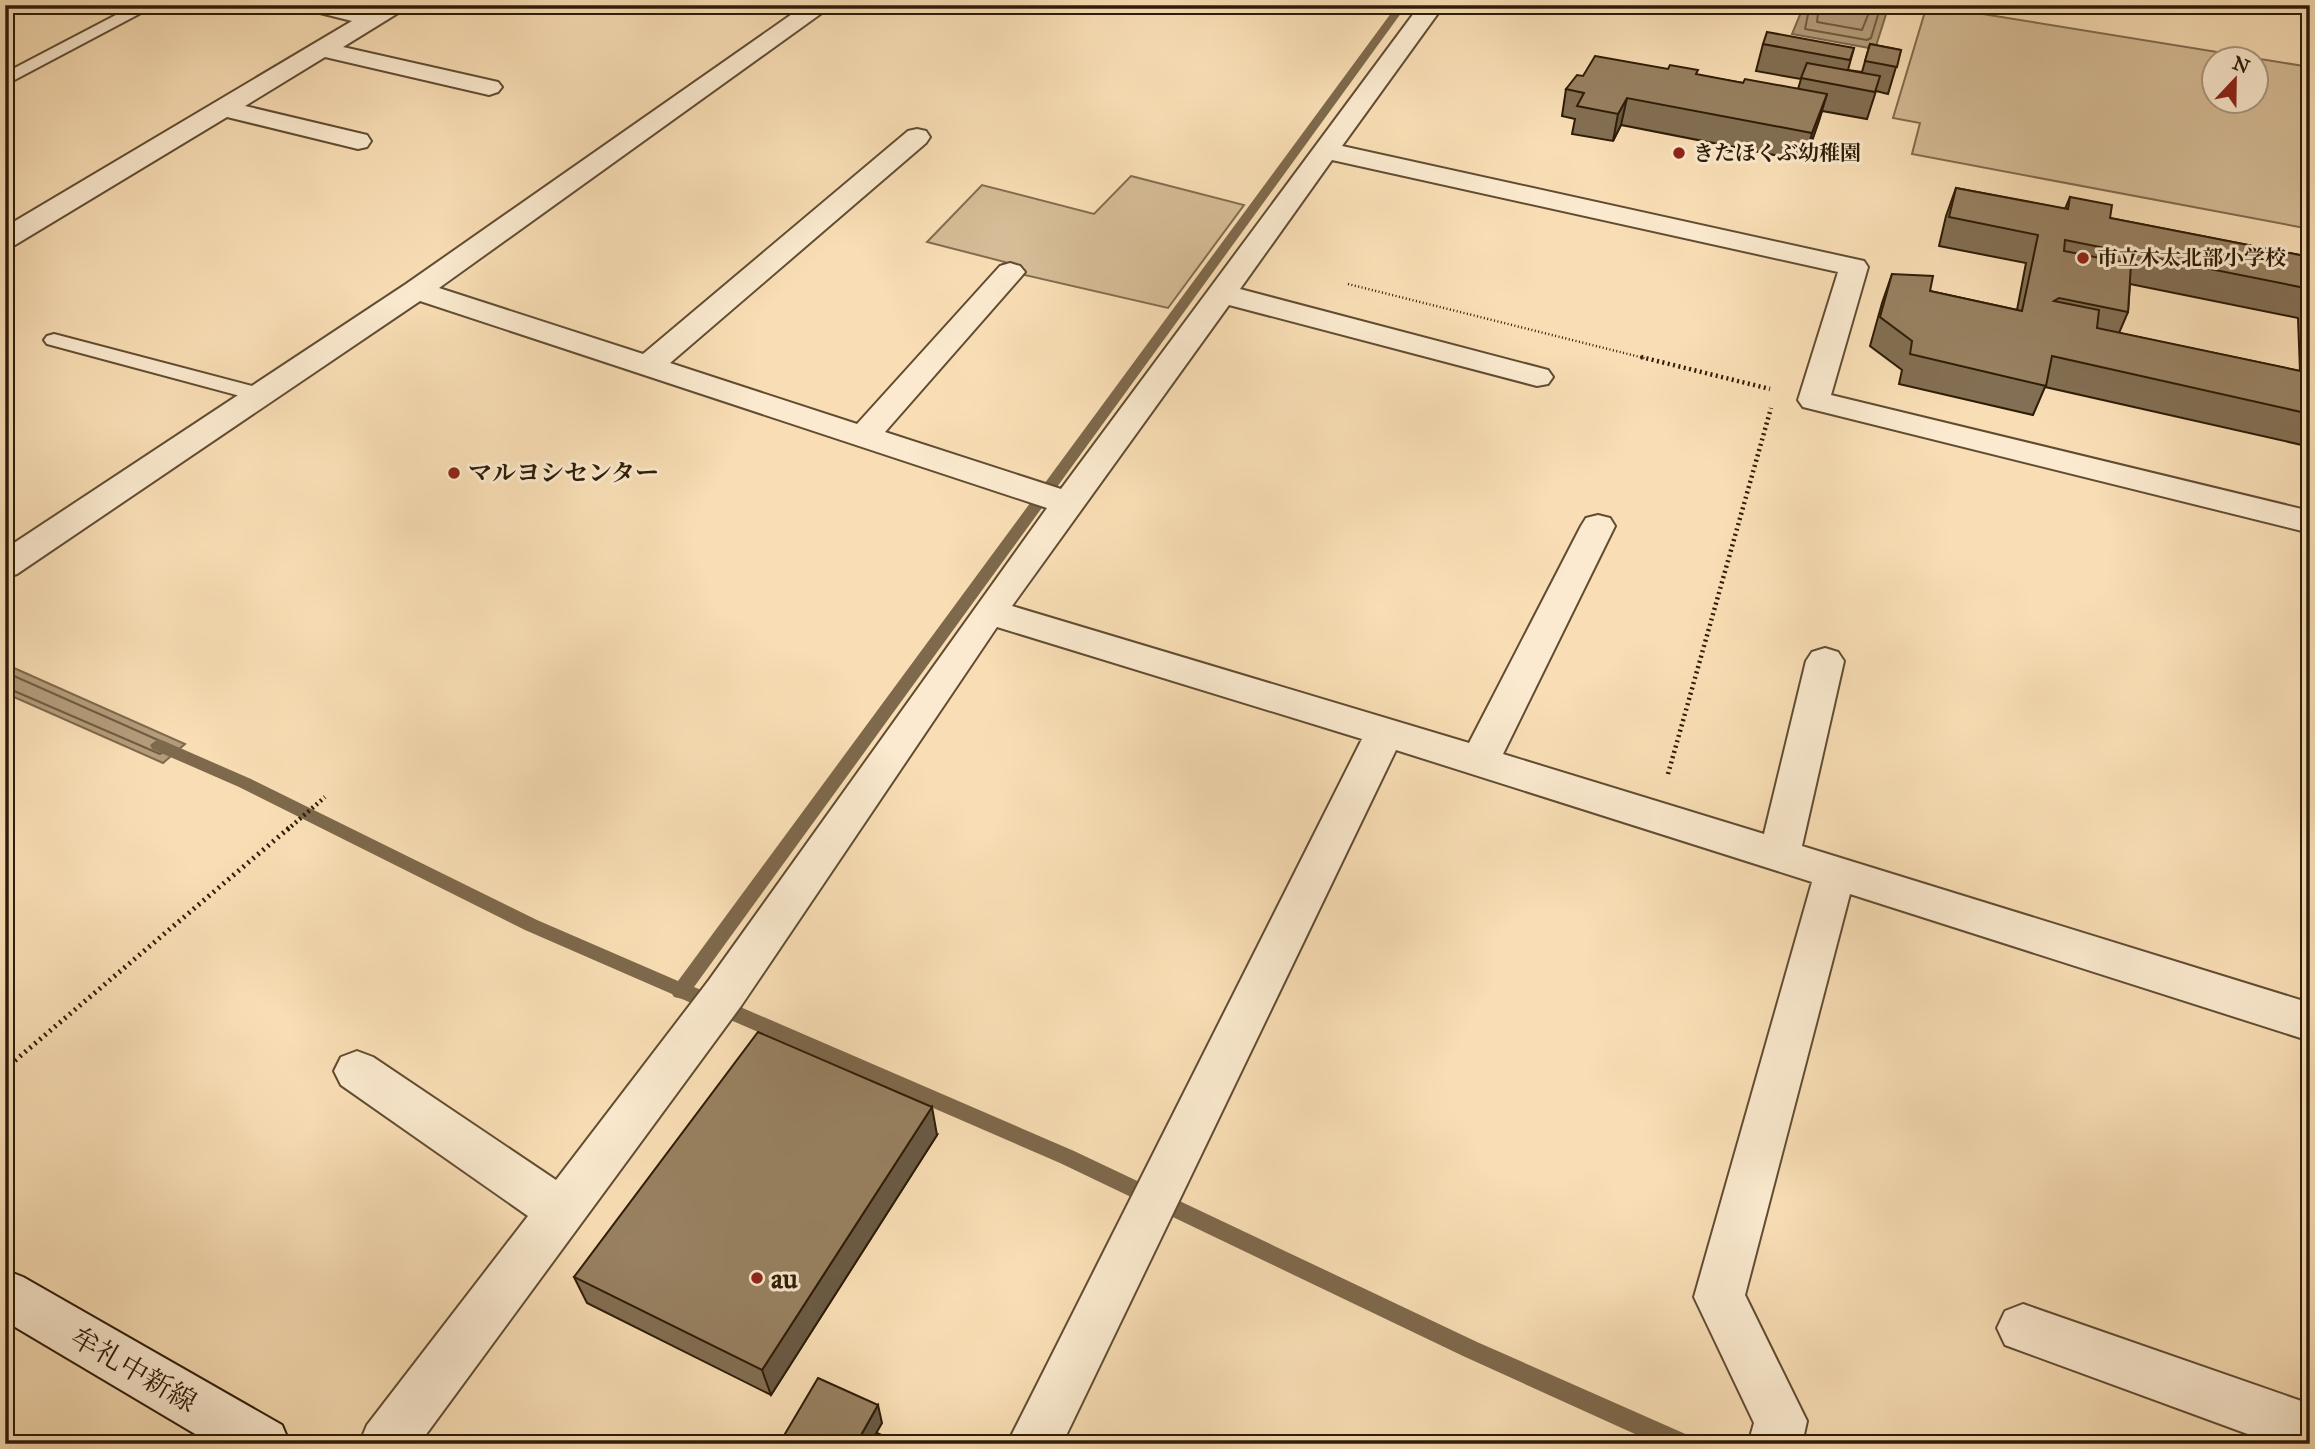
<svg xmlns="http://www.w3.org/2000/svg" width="2315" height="1449" viewBox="0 0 2315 1449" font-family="'IM FELL Great Primer','Noto Serif JP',serif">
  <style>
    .green { fill: #d6bd97; stroke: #826c4f; stroke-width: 2; fill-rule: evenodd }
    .water { fill: #b49c7a; stroke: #7e694c; stroke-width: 2 }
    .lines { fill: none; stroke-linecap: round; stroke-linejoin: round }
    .shore { stroke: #715c40; stroke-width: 2 }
    .stream { fill: #7e694c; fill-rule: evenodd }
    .service-casing { stroke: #614c32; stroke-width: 4 }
    .minor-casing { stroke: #614c32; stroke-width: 4 }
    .secondary-casing { stroke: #2e1c07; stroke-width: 4 }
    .path-far2 { stroke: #2e1c07; stroke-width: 2.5; stroke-dasharray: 1 2.5; stroke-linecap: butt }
    .path-far1 { stroke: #2e1c07; stroke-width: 4.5; stroke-dasharray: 2 3.5; stroke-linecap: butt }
    .path { stroke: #2e1c07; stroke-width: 5; stroke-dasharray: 2 4.5; stroke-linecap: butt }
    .service { fill: #fbeacf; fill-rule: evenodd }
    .minor { fill: #fbeacf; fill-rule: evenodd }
    .secondary { fill: #fbeacf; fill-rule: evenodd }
    .wall { fill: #836f53; stroke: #2e1c07; stroke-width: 2; fill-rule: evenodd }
    .shaded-wall { fill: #6a5a44; stroke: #2e1c07; stroke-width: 2 }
    .building { fill: #988161; stroke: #2e1c07; stroke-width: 2 }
    .poi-dot { fill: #8f2418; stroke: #fbeacf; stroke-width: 2.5 }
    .labels { text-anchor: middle; stroke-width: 6; stroke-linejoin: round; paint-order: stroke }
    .far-poi-label { font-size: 21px; font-weight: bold; fill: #2e1c07; stroke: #fbeacf; text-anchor: start }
    .poi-label { font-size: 24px; font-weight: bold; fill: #2e1c07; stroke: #fbeacf; text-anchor: start }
    .near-poi-label { font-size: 28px; font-weight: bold; fill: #2e1c07; stroke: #fbeacf; text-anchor: start }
    .near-street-label { font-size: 28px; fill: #2e1c07; stroke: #fbeacf }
  </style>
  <rect width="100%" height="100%" fill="#f9deb5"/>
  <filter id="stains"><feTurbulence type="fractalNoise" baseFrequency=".00286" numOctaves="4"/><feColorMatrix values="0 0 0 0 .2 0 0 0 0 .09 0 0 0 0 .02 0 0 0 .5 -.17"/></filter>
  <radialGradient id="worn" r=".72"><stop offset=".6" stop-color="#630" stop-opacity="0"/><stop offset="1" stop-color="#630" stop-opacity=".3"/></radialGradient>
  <path class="green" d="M1927,5L2310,67V229L1912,154L1920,123L1893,118ZM2214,60H2256V102H2214Z
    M1131,176L1244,205L1168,308L999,269L1005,262L927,242L982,185L1094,214Z"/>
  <path class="water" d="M1804,5H1889L1875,49L1792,34Z
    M5,664L185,744L163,763L5,693Z"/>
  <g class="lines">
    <path class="shore" d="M1810,5L1805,29L1867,40L1871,38L1881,5
      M1819,5L1817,22L1862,30L1872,5
      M5,672L167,744L169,748L160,754L5,687"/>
    <path class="stream" d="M1397,5H1407L694,987L1074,1151L1477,1342L1690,1436L1693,1444H1657L1463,1356L1060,1163L682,999L674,997L672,994L525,930L239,787L152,749L150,745L158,739L164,741L251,779L537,920L678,981Z"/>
    <g class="service-casing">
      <path id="service" d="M135,5H156L5,85V73Z
        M54,334L267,390L270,395L267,400L259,401L47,344L44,340L47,336Z"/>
    </g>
    <g class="minor-casing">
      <path id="minor" d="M304,5H348L369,10L378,5H407L403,10L343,47L498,82L502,87L498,92L489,95L325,57L245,106L367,135L371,141L367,147L358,149L227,117L15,245L5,247V227L352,21L308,10Z
        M805,5H833L439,288L643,354L908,131L917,129L926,131L930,137L926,143L670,363L857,424L1000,266L1010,263L1020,266L1025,272L1020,278L885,432L1061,489L1420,5H1444L1342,146L1864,261L1868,267L1831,395L2310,511V533L1803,407L1798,400L1838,272L1332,160L1240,289L1548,370L1553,377L1548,384L1537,386L1229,305L1012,606L1469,743L1581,526L1586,518L1598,515L1610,518L1615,526L1503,754L1764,834L1806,661L1812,652L1825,648L1838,652L1844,661L1802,846L2310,1003V1041L1850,894L1745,1295L1807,1421L1802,1444H1748L1754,1423L1694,1297L1812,882L1396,750L1062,1444H1007L1362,739L997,627L741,1006L419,1444H359L367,1425L528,1216L341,1085L334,1071L341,1057L357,1051L373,1057L556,1180L709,980L1047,508L420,301L17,574L5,578V549L406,284Z
        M2023,1304L2310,1404V1444H2275L2005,1345L1997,1328L2005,1311Z"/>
    </g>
    <g class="secondary-casing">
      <path id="secondary" d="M5,1270L23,1277L282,1425L290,1444H212L5,1321Z"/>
    </g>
    <path class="path-far2" d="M1348,284L1648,359"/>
    <path class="path-far1" d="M1641,357L1770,389
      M1668,774L1771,408
      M287,830L325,797"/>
    <path class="path" d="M5,1069L289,828"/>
    <use href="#service" class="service"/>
    <use href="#minor" class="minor"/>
    <use href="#secondary" class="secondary"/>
  </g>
  <path class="wall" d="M1763,44L1854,48L1848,70L1862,72L1870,44L1901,50L1888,94L1876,91L1867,119L1822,111L1805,161L1621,125L1613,141L1572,134L1575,119L1562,116L1566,89L1583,76L1697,75L1743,83L1798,89L1801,79L1756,71Z
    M1956,188L2065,209L2070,197L2110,218L2310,257V432L2302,445L2045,387L2033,415L1899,384L1902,370L1870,346L1882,303L1892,274L1930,291L2017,310L2026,263L1939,246L1946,216ZM2130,284L2298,318L2300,371L2119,333L2128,312Z
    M937,1135L771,1395L587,1303L574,1277Z"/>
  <path class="shaded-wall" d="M1827,94L1819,121L1805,161L1812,133Z
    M1627,98L1621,125L1613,141L1618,114Z
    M932,1107L937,1135L771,1395L762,1370Z
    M878,1405L882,1423L870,1444H856Z"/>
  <path class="building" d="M1767,32L1854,48L1850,60L1763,44Z
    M1870,44L1901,50L1897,67L1865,61Z
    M1595,56L1668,69L1670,65L1698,70L1696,74L1743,83L1745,79L1827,94L1812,133L1627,98L1618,114L1577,106L1584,93L1566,89L1577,75L1583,76Z
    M1807,63L1880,76L1875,92L1801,78Z
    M1956,188L2068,209L2070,197L2112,205L2110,218L2310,257V289L2065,240L2064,251L2131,264L2128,312L2059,298L2054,301L2099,310L2097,328L2310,373V414L2052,356L2046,386L1910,354L1912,341L1880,317L1892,274L1933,276L1930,291L2022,311L2038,235L1949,217Z
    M758,1032L932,1107L762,1370L574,1277Z
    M818,1378L878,1405L856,1444H779Z
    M877,1433L901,1444H871Z"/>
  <g class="poi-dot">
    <circle cx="1679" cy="153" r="7"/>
    <circle cx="2083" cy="258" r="7"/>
    <circle cx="454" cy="473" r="7"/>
    <circle cx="757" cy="1278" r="7"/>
  </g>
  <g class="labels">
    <g class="far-poi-label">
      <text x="1693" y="160">きたほくぶ幼稚園</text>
      <text x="2097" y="265">市立木太北部小学校</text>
    </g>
    <g class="poi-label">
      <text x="468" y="481">マルヨシセンター</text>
    </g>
    <g class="near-poi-label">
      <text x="771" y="1288">au</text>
    </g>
    <g class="near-street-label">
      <text transform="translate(134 1369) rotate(30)" y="10">牟礼中新線</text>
    </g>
  </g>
  <rect width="2315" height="1449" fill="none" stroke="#f9deb5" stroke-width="28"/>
  <rect x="7" y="7" width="2301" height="1435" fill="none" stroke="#2e1c07" stroke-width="3.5"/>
  <rect x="14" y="14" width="2287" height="1421" fill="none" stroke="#2e1c07" stroke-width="2"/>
  <g transform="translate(2235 80) rotate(22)"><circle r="33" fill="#fbeacf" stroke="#a9987f" stroke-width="2"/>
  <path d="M0-5L12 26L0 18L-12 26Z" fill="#8f2418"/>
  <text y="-10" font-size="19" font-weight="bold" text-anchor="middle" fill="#2e1c07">N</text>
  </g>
  <rect width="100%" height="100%" filter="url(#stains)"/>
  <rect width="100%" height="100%" fill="url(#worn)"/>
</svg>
